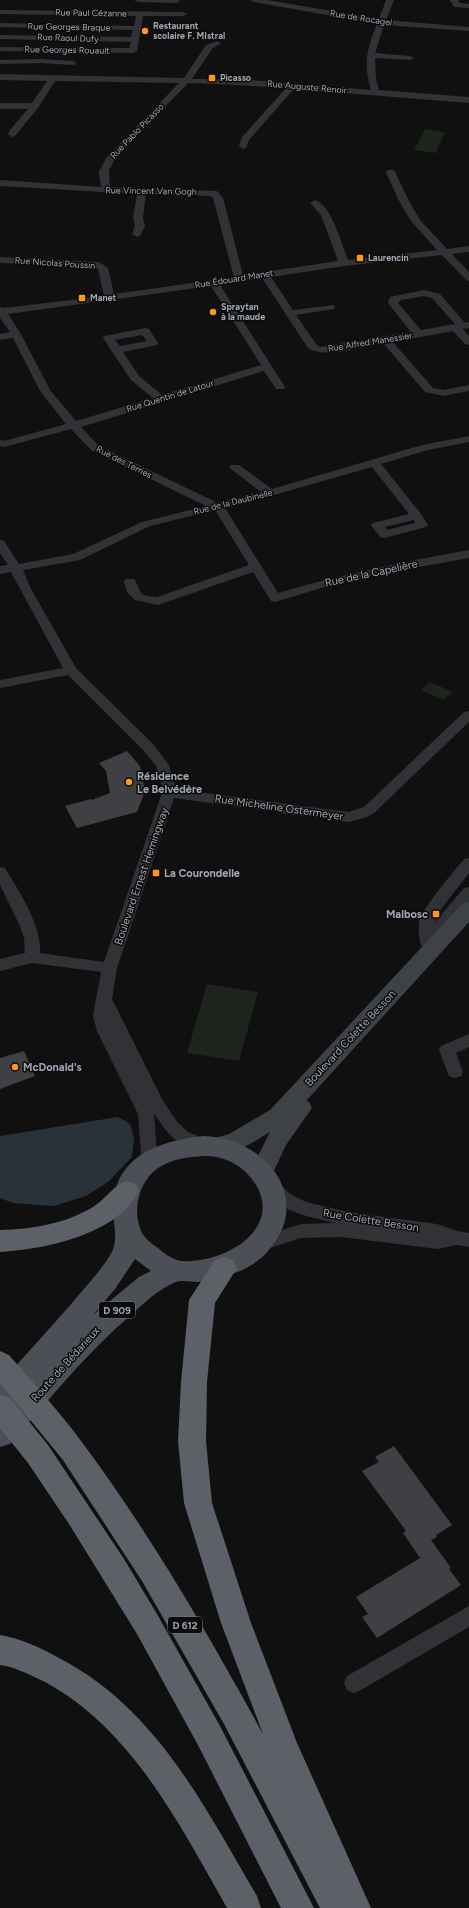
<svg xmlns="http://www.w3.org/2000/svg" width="469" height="1908" viewBox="0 0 469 1908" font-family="Figtree,sans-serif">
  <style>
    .green { fill: #1c241c }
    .water { fill: #283238 }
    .building { fill: #3e4044 }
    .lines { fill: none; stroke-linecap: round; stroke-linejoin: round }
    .street { fill: #303236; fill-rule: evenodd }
    .secondary { fill: #3e4146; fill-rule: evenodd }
    .primary { fill: #4c4f56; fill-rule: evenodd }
    .highway { fill: #5c6168; fill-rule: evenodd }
    .poi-dot { fill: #fe971b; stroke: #0b0b0c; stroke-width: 1.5 }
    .labels { text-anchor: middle; stroke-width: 3; stroke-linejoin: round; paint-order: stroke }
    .far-street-label { font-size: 9px; fill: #a0a8b3; stroke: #0b0b0c }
    .far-poi-label { font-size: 9px; font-weight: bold; fill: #a0a8b3; stroke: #0b0b0c; text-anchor: start }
    .shield { fill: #0b0b0c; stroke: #737981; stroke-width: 1 }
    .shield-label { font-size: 10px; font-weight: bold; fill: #a0a8b3 }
    .street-label { font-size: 11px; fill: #a0a8b3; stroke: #0b0b0c }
    .poi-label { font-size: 11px; font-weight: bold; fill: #a0a8b3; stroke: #0b0b0c; text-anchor: start }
  </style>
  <rect width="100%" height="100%" fill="#101011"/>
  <path class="green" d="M425,129L445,132L436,153L414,150Z
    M430,682L453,692L444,700L421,690Z
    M207,984L258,992L239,1061L187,1053Z"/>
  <path class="water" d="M118,1117L130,1124L134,1137L132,1157L108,1182L86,1196L54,1206L13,1203L0,1198V1136Z"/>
  <path class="building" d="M127,751L140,766L145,791L137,812L77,828L65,806L91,799L92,800L110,793L106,771L99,763Z
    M24,1051L35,1076L0,1089V1058Z
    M394,1446L452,1525L436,1535L437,1537L431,1540L451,1568L449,1569L461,1585L377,1638L362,1617L368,1614L356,1597L420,1558L403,1533L406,1531L362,1471L379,1462L375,1457Z"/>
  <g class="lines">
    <path class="street" d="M134,0H179L180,1L176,3L138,2Z
      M250,0H267L379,19L386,0H394L386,20L469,27V31L384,25L375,53L410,56L414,58L410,60L375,58L376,79L379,90L469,97V103L294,89L249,140L246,148L243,149L239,146L242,137L286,88L238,85L188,83L114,160L109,171L110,187L217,191L223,198L243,275L338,261L321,215L310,203L315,200C331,204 342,245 348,260L437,250L411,221L398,199L386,172L388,170H394L408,199L420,220L447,249L469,246V252L452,254L469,272V281L466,280L442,255L344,266L271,277L293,310L334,305L335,307L334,309L296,315L316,344L320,347L411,332L388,303L390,297L424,290L440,294L465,323L469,322V328L463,329L469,336V345L465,344L453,331L393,342L433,388L443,390L469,385V391L443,396L425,392L383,343C364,347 325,359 308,348L262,278L220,285L285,387L284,389H276L264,371L81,427L99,446L218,503L261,492L231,469L229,467L231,465H239L272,489L422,445L469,436V442L428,450L381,464L421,514L428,525L426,527L384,538L380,537L371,525L373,523L409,514L372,467L274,495L225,508L278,593C341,574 404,562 469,550V558L374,575L328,586L275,602L271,601L253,572L158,605L135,600L127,592L124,582L126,579H134C143,593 137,596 157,597L249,565L215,510L150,526L80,560L23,570L30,587L76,668L152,743L169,765L176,789L348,812L364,807L464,712L469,711V722L374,813L367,817L348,822L174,798L117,968L112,999L163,1101L178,1123L188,1132L210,1141L212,1146L210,1151C203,1153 199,1151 192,1148C171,1140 166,1132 154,1113L157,1152L152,1168L146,1170L140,1168L138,1163L141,1152L138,1114L97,1031L93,1016L101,972L32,963L0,971V959L25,953L24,938L20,926L0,885V867L5,868C18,889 43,928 40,953L104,962L162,793L161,782L156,766L142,749L68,675L0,688V680L63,668L11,572L0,574V566L8,565L0,553V540L4,541L19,564L73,554L142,522L206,506L91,450L71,429L4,447L0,446V440L4,441L66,424L40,391L13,338L0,340V334L10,332L0,318V307L4,308L104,296L98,269L94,267L0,263V257L99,262L108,268L114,294L234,277L213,198L211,196L146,194L143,218L145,226L140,236L137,237L132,234L135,226L133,218L137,194L0,186V180L101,187L99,171L107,157L179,83L55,81L38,108L15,136L12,137L8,134L10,130L28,109H0V103H32L47,81L0,80V74L184,78L206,45L217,41L221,43L212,49L192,79H238L371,90C363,64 367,48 377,24L254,2ZM211,286L261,365L162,395L139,376L123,352L157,345L158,343L149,329L145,328L104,336L103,338L131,380L153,398L76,421L50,390L21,334L8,314ZM424,296L432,298L455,324L421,330L398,303L401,300ZM142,335L147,341L120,346L115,340ZM414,520L415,523L387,530L385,527Z
      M450,0H458L460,3L469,4V8L454,7Z
      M0,10L183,12L187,14L183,16H143L137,51L133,53L0,51V47L129,48L131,42L0,39V35L131,37L133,30L0,27V23L134,26L136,16L0,14Z
      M40,59L73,61L77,63L73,65L40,63L0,64V60Z
      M469,858V873L441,909L434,923L464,888L469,887V902L435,940L433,949L428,950L423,949C419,943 418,929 419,922C420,911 455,870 464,859Z
      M469,1034V1047L456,1053L463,1072L461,1076L455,1078L449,1076L439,1050L441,1046Z
      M271,1179L277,1181L290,1194L306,1202L348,1212L437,1224L457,1231L469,1233V1247L457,1245L438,1249L341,1237L301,1238L263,1250L257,1248L254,1243L257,1238L301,1224L336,1223C310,1217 276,1212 263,1186L265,1181Z
      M469,1606V1627L361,1690L354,1693L347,1690L344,1683L347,1676Z"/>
    <path class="secondary" d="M469,902V922L306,1101L309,1102L312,1108L286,1145L270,1179L262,1181L254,1179L250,1172L270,1132C253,1142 228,1160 208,1154L204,1147L208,1140L229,1134L270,1110L462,904Z"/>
    <path class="primary" d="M204,1136C265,1138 315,1198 268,1251C251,1271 222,1279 197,1282C191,1282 182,1280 176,1282C170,1284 163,1289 158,1292C149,1298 140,1307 132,1314C87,1352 49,1400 10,1444L0,1447V1416L2,1413L0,1414V1383C25,1356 49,1329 73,1302C85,1287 99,1273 109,1257C120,1241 113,1226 113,1210C113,1156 159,1141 204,1136ZM204,1156C223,1156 239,1163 251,1178C289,1226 226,1264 182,1261C173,1260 165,1254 158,1248C152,1244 144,1238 141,1231C132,1210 139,1181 158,1168C171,1159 188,1157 204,1156ZM135,1259L151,1271L139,1277L93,1315L115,1289Z"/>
    <path class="highway" d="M127,1181L136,1184L139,1191C117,1235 45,1249 0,1252V1230C32,1229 65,1224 93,1207C106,1199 112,1186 127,1181Z
      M224,1257L233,1260L237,1268L215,1303L207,1382L206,1441L212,1503L251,1623L297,1743L371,1908H320L224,1724L142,1581L63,1460L0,1383V1351L9,1355C33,1383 59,1411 81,1441C150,1533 208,1634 263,1734L221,1623L184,1503L178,1441L181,1382L189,1300L215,1260Z
      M0,1395L10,1398L48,1445L124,1559L157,1614L220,1726L314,1908H281L199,1747L137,1634L69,1524L28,1463L0,1428Z
      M0,1635C20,1638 41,1648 59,1658C156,1708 204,1806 257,1896L261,1908H227C180,1825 132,1729 45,1682C30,1675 16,1667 0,1665Z"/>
  </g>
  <g class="poi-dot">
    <circle cx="145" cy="31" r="4"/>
    <rect x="208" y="74" width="8" height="8" rx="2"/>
    <rect x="356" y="254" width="8" height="8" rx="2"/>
    <rect x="78" y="294" width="8" height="8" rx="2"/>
    <circle cx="213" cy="312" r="4"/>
    <circle cx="129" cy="782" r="4"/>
    <rect x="152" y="869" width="8" height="8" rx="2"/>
    <rect x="432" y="910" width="8" height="8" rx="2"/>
    <circle cx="15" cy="1067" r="4"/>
  </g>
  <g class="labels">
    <g class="far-street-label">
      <text transform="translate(91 13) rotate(1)" y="3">Rue Paul Cézanne</text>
      <text transform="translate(361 18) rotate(9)" y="3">Rue de Rocagel</text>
      <text transform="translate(69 27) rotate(1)" y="3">Rue Georges Braque</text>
      <text transform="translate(68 38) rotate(2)" y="3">Rue Raoul Dufy</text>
      <text transform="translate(67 50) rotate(1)" y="3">Rue Georges Rouault</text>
      <text transform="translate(307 87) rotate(5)" y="3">Rue Auguste Renoir</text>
      <text transform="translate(137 131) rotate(-46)" y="3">Rue Pablo Picasso</text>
      <text transform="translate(151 191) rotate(1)" y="3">Rue Vincent Van Gogh</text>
      <text transform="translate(55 263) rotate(4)" y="3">Rue Nicolas Poussin</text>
      <text transform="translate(234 279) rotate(-9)" y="3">Rue Édouard Manet</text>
      <text transform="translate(370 342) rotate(-9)" y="3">Rue Alfred Manessier</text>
      <text transform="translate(170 396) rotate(-17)" y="3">Rue Quentin de Latour</text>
      <text transform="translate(124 462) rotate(27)" y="3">Rue des Terries</text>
      <text transform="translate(233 502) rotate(-14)" y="3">Rue de la Daubinelle</text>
    </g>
    <g class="far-poi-label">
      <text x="153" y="29">Restaurant<tspan x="153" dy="10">scolaire F. MIstral</tspan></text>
      <text x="220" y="81">Picasso</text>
      <text x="368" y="261">Laurencin</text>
      <text x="90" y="301">Manet</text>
      <text x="221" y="310">Spraytan<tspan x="221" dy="10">à la maude</tspan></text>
    </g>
    <g class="shield">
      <rect x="99" y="1302" width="36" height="16" rx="3"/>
      <rect x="168" y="1617" width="34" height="16" rx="3"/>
    </g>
    <g class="shield-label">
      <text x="117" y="1314">D 909</text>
      <text x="185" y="1629">D 612</text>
    </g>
    <g class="street-label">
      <text transform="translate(371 573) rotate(-12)" y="4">Rue de la Capelière</text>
      <text transform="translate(279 807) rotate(8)" y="4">Rue Micheline Ostermeyer</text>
      <text transform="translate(141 876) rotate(-71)" y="4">Boulevard Ernest Hemingway</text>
      <text transform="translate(350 1038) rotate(-47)" y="4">Boulevard Colette Besson</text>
      <text transform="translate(371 1220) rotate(9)" y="4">Rue Colette Besson</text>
      <text transform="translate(65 1364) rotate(-48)" y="4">Route de Bédarieux</text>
    </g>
    <g class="poi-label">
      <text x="137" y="780">Résidence<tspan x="137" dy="13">Le Belvédère</tspan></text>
      <text x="164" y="877">La Courondelle</text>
      <text x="428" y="918" text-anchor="end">Malbosc</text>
      <text x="23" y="1071">McDonald's</text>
    </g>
  </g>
</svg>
